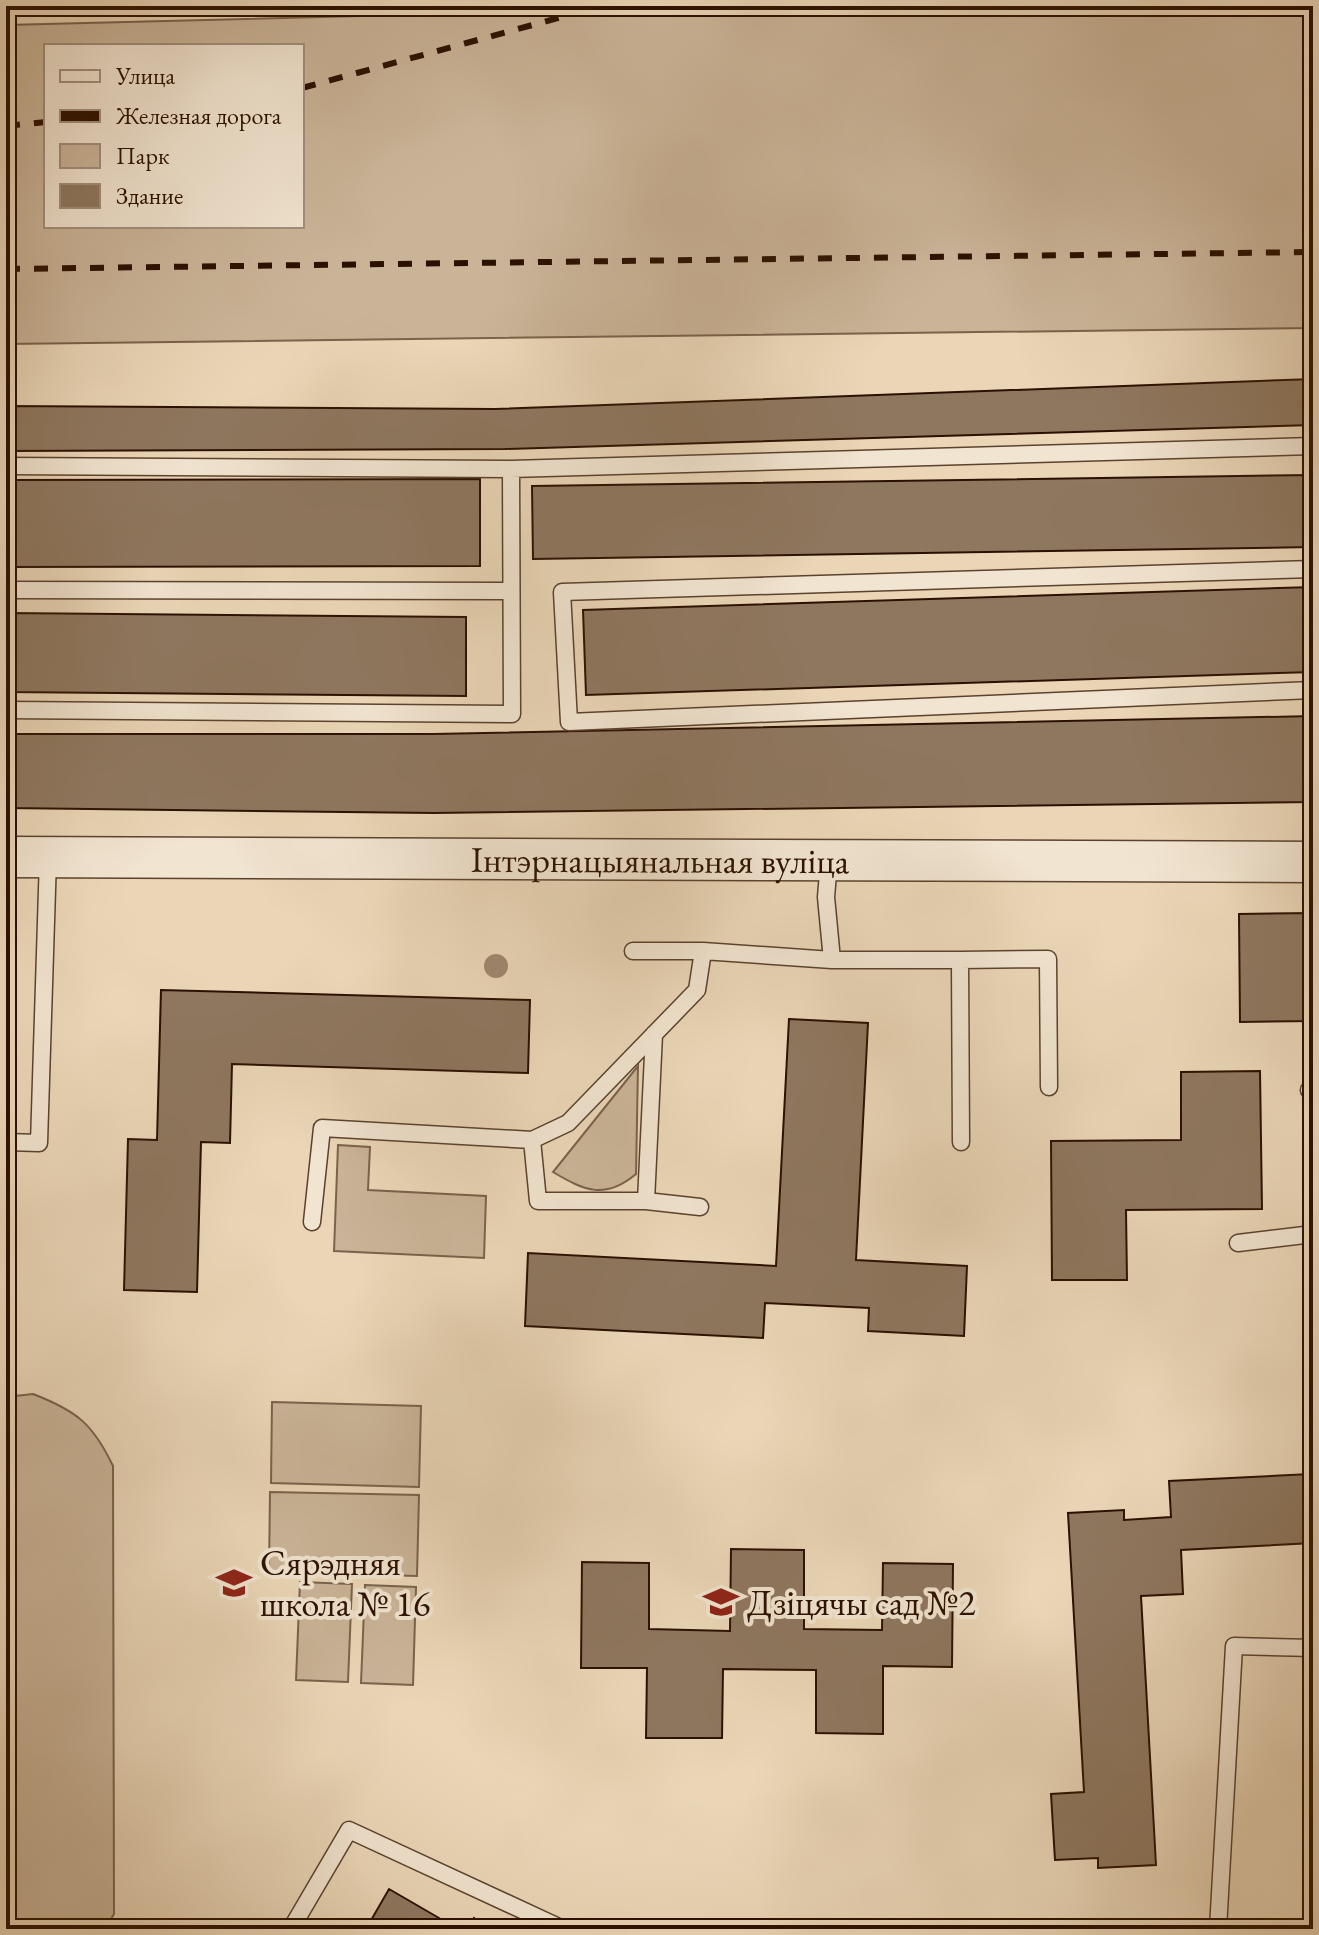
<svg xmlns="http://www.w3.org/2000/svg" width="1319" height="1935" viewBox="0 0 1319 1935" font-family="'EB Garamond',serif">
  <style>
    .green { fill: #cab498; stroke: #7a624c; stroke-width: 2; fill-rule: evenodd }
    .building { fill: #8e775f; stroke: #2b1000; stroke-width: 2 }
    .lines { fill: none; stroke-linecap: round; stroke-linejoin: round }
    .service-casing { stroke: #5b422e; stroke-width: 19 }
    .tertiary-casing { stroke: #5b422e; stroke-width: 43 }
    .service { stroke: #f1e4d0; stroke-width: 16 }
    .tertiary { stroke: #f1e4d0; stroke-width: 40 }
    .rail { stroke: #2b1000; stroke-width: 6; stroke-dasharray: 14 14; stroke-linecap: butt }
    .tree { fill: #a08870 }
    .labels { text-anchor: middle; stroke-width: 8; stroke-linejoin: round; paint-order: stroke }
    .street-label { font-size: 36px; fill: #2b1000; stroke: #f1e4d0 }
    .poi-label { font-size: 36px; fill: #2b1000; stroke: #f1e4d0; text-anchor: start }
  </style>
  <rect width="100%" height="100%" fill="#ead6b7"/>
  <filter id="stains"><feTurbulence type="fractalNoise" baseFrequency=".0025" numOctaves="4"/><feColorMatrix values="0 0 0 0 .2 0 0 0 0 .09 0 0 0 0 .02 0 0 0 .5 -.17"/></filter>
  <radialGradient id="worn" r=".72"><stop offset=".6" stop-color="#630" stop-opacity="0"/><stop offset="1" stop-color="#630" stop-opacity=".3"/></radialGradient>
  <path class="green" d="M478,6H1313V328L6,344V25L477,13ZM302,46V226H46V46Z
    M638,1066L636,1174C605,1200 585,1191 553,1172Z
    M338,1145L370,1147L368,1190L486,1196L484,1258L334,1251Z
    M33,1394C77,1411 93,1424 113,1466L114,1914L105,1929H6V1397Z
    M272,1402L421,1406L419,1487L271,1483Z
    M270,1492L419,1495L417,1576L269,1572Z
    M300,1582L352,1584L348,1682L296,1680Z
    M365,1585L416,1587L413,1685L361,1683Z"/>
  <path class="building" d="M1313,379V425L505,449L6,451V406L495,409Z
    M1313,475V547L533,559L532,486Z
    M480,479V566L6,567V480Z
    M1313,587V672L586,695L583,610Z
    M6,613L466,617V696L6,692Z
    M1313,716V802L434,813L6,808V734H433Z
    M1313,913V1021L1240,1022L1239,914Z
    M161,990L530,1000L528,1073L232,1064L230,1143L201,1142L197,1292L124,1290L128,1139L157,1140Z
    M789,1019L868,1023L856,1260L967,1266L964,1336L868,1331L869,1308L765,1303L763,1338L525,1326L528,1253L776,1266Z
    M1260,1071L1262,1209L1126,1210L1127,1280H1052L1051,1141L1181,1140V1072Z
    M6,1225L13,1226L11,1301H6Z
    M1310,1474L1313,1543L1181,1550L1183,1594L1141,1596L1156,1865L1098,1868V1858L1055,1860L1051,1794L1084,1792L1068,1513L1124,1510V1520L1171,1517L1169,1481Z
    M731,1549L804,1550V1629L882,1630L883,1563L953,1564L952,1667L883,1666V1734L816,1733V1670L723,1669L722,1738H646L647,1668H581L582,1562L649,1563V1629L730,1631Z
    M389,1889L439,1918L432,1929H366Z
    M474,1918L492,1929H468Z"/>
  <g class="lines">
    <g class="service-casing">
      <path id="service" d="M6,466L511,469L1313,446
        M1313,569L562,592L569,722L1313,690
        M6,590L511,591
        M6,710L512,714L511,469
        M633,951H703
        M832,960H960L961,1142
        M960,960L1048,959L1049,1087
        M1309,1090H1313
        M532,1140L538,1201H646L700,1207
        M6,1142L39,1143L48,858
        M646,1201L654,1034
        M312,1222L322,1128L532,1140L568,1123L697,990L703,951L832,960L826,897L829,862
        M1238,1243L1313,1234
        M291,1929L349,1830L563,1929
        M1218,1929L1234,1646L1313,1648"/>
    </g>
    <g class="tertiary-casing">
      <g id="tertiary">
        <path id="s1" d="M6,857L1313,862"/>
      </g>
    </g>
    <use href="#service" class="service"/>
    <use href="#tertiary" class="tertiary"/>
    <path class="rail" d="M302,88L602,6
      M6,126L46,122
      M6,269L1313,252"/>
  </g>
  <circle class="tree" cx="496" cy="966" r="12"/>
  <defs>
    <g id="school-bare" transform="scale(2.76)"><path d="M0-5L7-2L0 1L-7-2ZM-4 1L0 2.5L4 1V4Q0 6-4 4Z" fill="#8f2418" stroke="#f1e4d0" stroke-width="2.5" paint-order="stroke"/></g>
  </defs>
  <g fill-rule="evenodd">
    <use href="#school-bare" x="234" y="1583"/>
    <use href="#school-bare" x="721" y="1602"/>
  </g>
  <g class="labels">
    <g class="street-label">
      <text dy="13" stroke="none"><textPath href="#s1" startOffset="654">Інтэрнацыянальная вуліца</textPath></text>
    </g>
    <g class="poi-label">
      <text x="260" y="1575">Сярэдняя<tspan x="260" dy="41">школа № 16</tspan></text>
      <text x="747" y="1615">Дзіцячы сад №2</text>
    </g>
  </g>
  <rect width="1319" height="1935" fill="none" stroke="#ead6b7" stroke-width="32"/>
  <rect x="8" y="8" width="1303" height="1919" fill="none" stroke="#2b1000" stroke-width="4"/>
  <rect x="16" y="16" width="1287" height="1903" fill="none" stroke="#2b1000" stroke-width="2"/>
  <rect x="44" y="44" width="260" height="184" fill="#f1e4d0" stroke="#a28f7d" stroke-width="2"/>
  <rect x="60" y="70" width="40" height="12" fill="#f1e4d0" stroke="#a28f7d" stroke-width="2"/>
  <text x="116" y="84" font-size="24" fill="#2b1000">Улица</text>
  <rect x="60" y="110" width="40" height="12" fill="#2b1000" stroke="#a28f7d" stroke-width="2"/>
  <text x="116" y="124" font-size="24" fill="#2b1000">Железная дорога</text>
  <rect x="60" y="144" width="40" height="24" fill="#cab498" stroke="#a28f7d" stroke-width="2"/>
  <text x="116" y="164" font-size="24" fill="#2b1000">Парк</text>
  <rect x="60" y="184" width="40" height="24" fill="#8e775f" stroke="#a28f7d" stroke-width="2"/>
  <text x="116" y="204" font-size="24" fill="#2b1000">Здание</text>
  <rect width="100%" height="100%" filter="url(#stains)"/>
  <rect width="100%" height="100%" fill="url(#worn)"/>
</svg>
